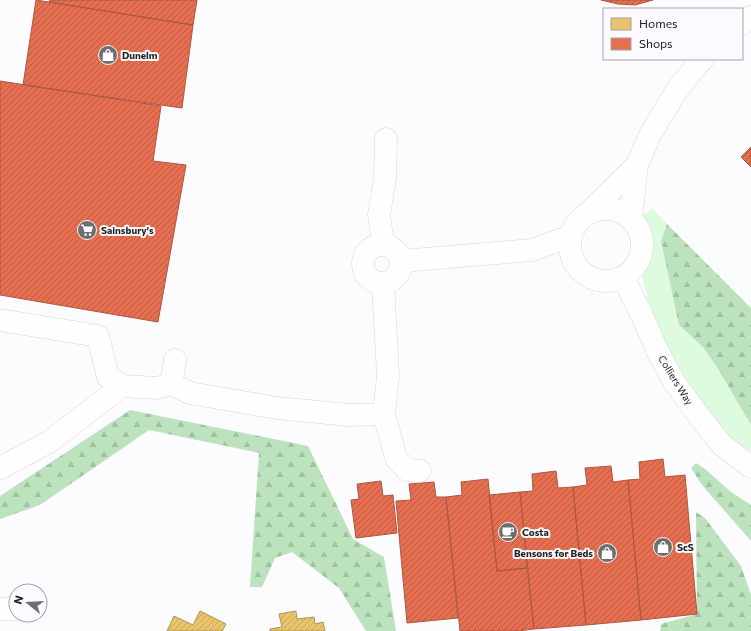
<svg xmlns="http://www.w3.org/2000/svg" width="751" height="631" viewBox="0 0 751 631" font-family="Commissioner,sans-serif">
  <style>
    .grass { fill: #defadf }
    .forest { fill: url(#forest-firs) }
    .homes { fill: url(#homes-hatch); stroke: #ad9355 }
    .shops { fill: url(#shops-hatch); stroke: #ac5743 }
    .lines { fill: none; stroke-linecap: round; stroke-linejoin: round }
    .minor-casing { stroke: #d6d5d8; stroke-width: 23 }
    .minor { stroke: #fffeff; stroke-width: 22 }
    .labels { text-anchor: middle; stroke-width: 4; stroke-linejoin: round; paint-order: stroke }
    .poi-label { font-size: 10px; font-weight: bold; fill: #212023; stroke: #fcfafe; text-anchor: start }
    .street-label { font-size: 10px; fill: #212023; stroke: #fcfafe }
  </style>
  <defs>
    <pattern id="forest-firs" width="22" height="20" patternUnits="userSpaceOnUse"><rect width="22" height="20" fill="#bce3bd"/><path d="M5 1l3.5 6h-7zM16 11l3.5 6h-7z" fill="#a1c2a2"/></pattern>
    <pattern id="homes-hatch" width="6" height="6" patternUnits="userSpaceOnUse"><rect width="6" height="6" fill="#e9c46a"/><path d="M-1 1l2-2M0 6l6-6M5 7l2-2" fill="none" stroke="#c8a85c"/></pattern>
    <pattern id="shops-hatch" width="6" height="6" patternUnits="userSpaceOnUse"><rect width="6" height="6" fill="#e76f51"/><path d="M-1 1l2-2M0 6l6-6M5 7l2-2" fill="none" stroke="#bb5b43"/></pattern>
  </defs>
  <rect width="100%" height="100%" fill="#fcfbfd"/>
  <path class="grass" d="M652,209L667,224L661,241L679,325L702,346L717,367L751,425V451L737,443L725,433L678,373L648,301L642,276L646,244L643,215Z"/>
  <path class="forest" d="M667,224L751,308V425L717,367L702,346L679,325L661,241Z
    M130,410L308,446L353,539L384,557L396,631H366L339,588L292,552L275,558L262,587H250L259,453L149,430L40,505L0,519V496Z
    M696,463L705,469L731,492L751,505V541L702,485L691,468Z
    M696,512L705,518L741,566L751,595V631H660L661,624L697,614Z"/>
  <path class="homes" d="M200,611L226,624L222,631H167L174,616L193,625Z
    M296,611L297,619L314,617L315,624L323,622L325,631H270V629L282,627L279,614Z"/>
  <path class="shops" d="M36,0L193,25L182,108L23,85Z
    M50,0H197L193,25L49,2Z
    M601,0H653L635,5L618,4Z
    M0,81L161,106L153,161L186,165L158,322L0,295Z
    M751,147V167L741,157Z
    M663,459L665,477L685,475L697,614L641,620L628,480L640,479L639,462Z
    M611,466L613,482L628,480L641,620L586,625L573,487L587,485L585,468Z
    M556,471L558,488L573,487L586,625L534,629L520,492L533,491L532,474Z
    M488,479L497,571L527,568L534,629L518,631H460L446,497L462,495L461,482Z
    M381,481L383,496L393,495L397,533L356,538L351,500L359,499L357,484Z
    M434,482L436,497H446L458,618L407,623L396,501L411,500L409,484Z
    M520,492L527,568L497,571L489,495Z"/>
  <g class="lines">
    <g class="minor-casing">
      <path id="minor" d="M742,24L751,17
        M570 245a36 36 0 1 1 72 0a36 36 0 1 1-72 0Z
        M587,214L637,165
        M631,219L637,165L650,135L677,90L698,64L703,59
        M383,244L379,215L385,178L386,139
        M363 264a19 19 0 1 1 38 0a19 19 0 1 1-38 0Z
        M402,261L532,250L571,236
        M623,277L644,320L657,350L674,382L699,416L721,444L751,467
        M383,283L388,376L384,414L396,458L407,470L420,471
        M0,320L98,336L108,377L122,386L157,388L171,384L190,393L277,408L349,415L384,414
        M171,384L175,360
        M0,468L49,442L122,386
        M0,609H16"/>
    </g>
    <use href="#minor" class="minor"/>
  </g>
  <defs>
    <g id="shop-disc" transform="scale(1)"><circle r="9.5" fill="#6e6d6f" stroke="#fcfafe"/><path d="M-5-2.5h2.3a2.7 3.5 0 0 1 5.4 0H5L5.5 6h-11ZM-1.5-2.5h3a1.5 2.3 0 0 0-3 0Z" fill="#fff"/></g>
    <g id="supermarket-disc" transform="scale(1)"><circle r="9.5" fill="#6e6d6f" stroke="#fcfafe"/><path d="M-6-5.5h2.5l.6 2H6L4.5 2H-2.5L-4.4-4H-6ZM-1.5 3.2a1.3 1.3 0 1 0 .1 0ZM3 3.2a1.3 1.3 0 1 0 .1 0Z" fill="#fff"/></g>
    <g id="cafe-disc" transform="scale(1)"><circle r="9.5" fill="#6e6d6f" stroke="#fcfafe"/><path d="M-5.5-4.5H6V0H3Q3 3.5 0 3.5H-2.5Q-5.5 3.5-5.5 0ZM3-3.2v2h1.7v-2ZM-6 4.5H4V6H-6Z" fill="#fff"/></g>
  </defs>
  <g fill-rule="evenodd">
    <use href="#shop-disc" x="108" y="55"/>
    <use href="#supermarket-disc" x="87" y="230"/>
    <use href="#cafe-disc" x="508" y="532"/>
    <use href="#shop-disc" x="663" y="547"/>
    <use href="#shop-disc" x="607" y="553"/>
  </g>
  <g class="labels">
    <g class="poi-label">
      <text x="122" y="59">Dunelm</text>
      <text x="101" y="234">Sainsbury's</text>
      <text x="522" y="536">Costa</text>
      <text x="677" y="551">ScS</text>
      <text x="593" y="557" text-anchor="end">Bensons for Beds</text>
    </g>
    <g class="street-label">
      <text transform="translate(676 380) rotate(58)" y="4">Colliers Way</text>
    </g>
  </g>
  <rect x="603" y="8" width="140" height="52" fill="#fcfafe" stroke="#a4a3a6"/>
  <rect x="611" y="18" width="20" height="12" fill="#e9c46a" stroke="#a4a3a6"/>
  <text x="639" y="28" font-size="12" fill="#212023">Homes</text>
  <rect x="611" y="38" width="20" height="12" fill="#e76f51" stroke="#a4a3a6"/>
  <text x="639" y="48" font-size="12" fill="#212023">Shops</text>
  <g transform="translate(28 603) rotate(288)"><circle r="19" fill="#fcfafe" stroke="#a4a3a6"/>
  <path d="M0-3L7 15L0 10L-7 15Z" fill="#6e6d6f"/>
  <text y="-6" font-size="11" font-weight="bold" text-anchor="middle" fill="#212023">N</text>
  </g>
</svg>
